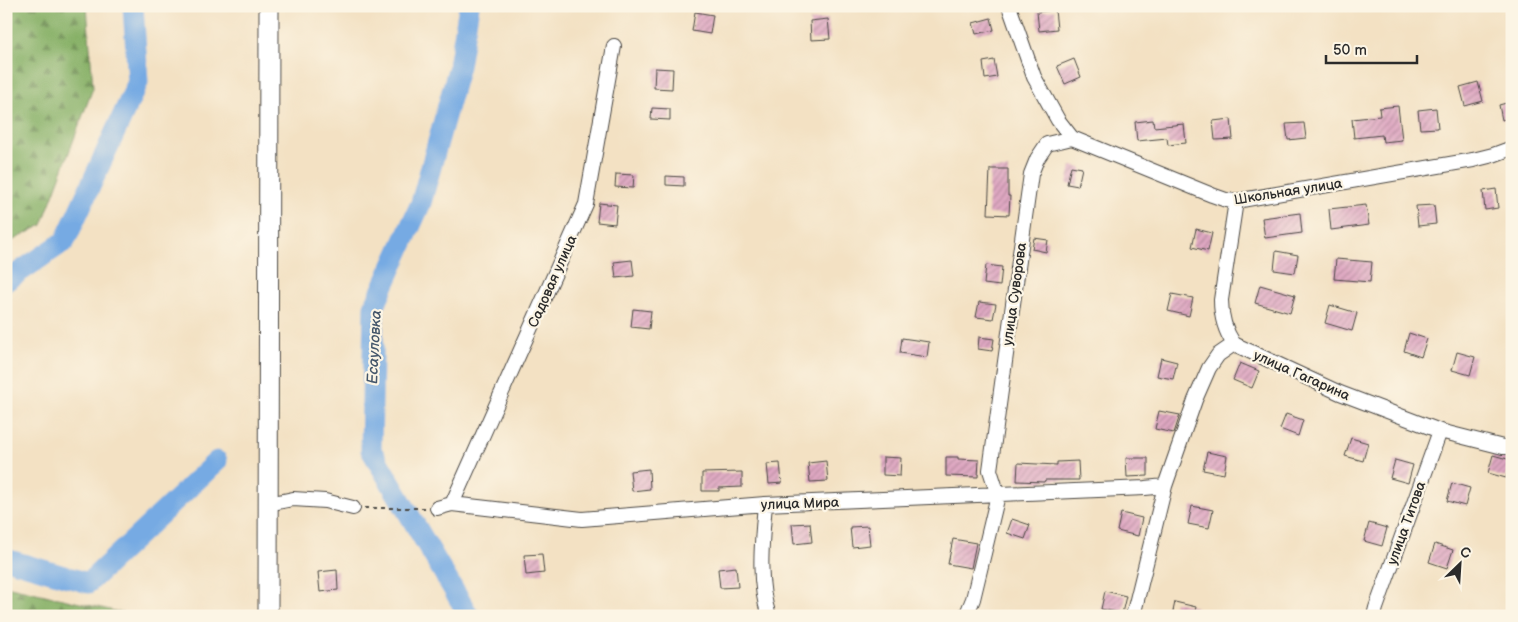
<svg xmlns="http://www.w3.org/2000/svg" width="1518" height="622" viewBox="0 0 1518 622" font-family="'Balsamiq Sans',sans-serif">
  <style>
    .forest { fill: url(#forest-firs); stroke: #586e48 }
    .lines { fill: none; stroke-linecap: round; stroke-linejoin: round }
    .river { stroke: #76aae3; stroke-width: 21 }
    .building { fill: url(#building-hatch) }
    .street-casing { stroke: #494642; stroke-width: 16 }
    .secondary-casing { stroke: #494642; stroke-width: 21 }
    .path { stroke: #494642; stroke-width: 2; stroke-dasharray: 4 4; stroke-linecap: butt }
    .street { stroke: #fff; stroke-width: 14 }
    .secondary { stroke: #fff; stroke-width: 19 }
    .labels { text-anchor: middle; stroke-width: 4.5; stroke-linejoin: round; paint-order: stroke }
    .street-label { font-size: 14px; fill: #2b2b2b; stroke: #fcf5e5 }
    .water-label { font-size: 15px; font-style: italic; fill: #45576b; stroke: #fcf5e5 }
  </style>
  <defs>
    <pattern id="forest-firs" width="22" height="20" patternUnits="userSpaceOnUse" patternTransform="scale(1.25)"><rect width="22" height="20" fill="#86b066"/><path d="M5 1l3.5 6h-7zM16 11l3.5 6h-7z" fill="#6e8f54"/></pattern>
    <pattern id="building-hatch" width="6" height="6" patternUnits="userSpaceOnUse" patternTransform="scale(1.25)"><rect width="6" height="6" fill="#dfa8c2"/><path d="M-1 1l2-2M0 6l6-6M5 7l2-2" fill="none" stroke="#b5899e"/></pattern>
  </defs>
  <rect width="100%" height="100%" fill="#fcf5e5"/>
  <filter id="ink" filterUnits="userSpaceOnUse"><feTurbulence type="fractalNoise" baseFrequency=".02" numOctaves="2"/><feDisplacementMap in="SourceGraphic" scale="10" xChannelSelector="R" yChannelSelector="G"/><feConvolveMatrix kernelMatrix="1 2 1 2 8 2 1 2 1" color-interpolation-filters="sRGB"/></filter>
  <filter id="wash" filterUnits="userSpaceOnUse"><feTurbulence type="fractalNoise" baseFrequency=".0096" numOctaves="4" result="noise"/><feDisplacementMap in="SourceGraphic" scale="20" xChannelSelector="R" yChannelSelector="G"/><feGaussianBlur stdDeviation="1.12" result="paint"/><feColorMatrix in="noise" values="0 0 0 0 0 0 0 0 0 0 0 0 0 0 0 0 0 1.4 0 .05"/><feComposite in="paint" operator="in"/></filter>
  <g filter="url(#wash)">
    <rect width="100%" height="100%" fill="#f3e1c3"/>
    <path class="forest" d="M6,6H87L93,88L42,225L6,244Z
      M6,586L136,616H6Z"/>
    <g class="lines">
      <path class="river" d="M6,281L65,241L138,82L133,6
        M6,559L88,583L217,461
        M469,616L371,450L374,307L421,203L459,66L469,6"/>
    </g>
    <g id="blocks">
      <path class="building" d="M1055,10L1057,29L1039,31L1037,12Z
        M695,12L713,15L710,34L692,31Z
        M991,18L994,30L976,34L973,23Z
        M828,19L830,39L811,40L810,21Z
        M1074,59L1081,77L1065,84L1057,66Z
        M994,60L997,77L985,79L983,62Z
        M655,68L673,69L672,89L654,88Z
        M1478,82L1483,101L1465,106L1460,87Z
        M1510,102L1512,117L1502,120L1499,105Z
        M1398,106L1402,140L1383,142L1382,135L1354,138L1352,119L1380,116L1379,108Z
        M652,108L670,109V120L651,119Z
        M1436,108L1438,128L1420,129L1418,110Z
        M1231,119L1233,139L1215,140L1213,121Z
        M1153,120L1154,127L1184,124L1186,143L1168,145L1167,138L1137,141L1135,122Z
        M1304,123L1306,138L1288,140L1286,124Z
        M1071,166L1082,168L1078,186L1067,184Z
        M990,169H1008V196H1010L1009,215L988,214Z
        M616,174L634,175L633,188L615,187Z
        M666,176L684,177V186L666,185Z
        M1496,189L1498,208L1485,210L1483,191Z
        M599,203L617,205L615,224L597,222Z
        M1366,205L1369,225L1331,230L1329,209Z
        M1434,205L1436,224L1418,226L1416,206Z
        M1300,213L1302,233L1265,238L1262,218Z
        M1196,229L1212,233L1208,251L1192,247Z
        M1034,238L1048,240L1046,252L1032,249Z
        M1276,251L1298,255L1295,273L1274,270Z
        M1336,259L1372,262L1370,282L1334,279Z
        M632,260L634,276L616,278L614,262Z
        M986,265L1002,267L1000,286L984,284Z
        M1260,285L1295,295L1290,313L1255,303Z
        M1172,294L1193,298L1189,316L1168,311Z
        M979,302L996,304L993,319L976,317Z
        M1330,305L1357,313L1352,331L1325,323Z
        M633,309L651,311L649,329L631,327Z
        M1409,333L1427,339L1421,357L1404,351Z
        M979,337L994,339L992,351L978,349Z
        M902,338L929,342L927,357L900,353Z
        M1457,352L1475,357L1470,375L1452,370Z
        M1161,358L1177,362L1173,379L1157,376Z
        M1240,363L1259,371L1252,388L1233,380Z
        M1159,411L1180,415L1174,433L1155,429Z
        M1286,414L1303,420L1298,436L1280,429Z
        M1351,438L1368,443L1363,461L1345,456Z
        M1207,452L1227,456L1224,474L1203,470Z
        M1493,455L1511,460L1506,478L1488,473Z
        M883,457L901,458L900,476L883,475Z
        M946,457H958V459L979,460L978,477L946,476Z
        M1126,458H1148V476L1127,477Z
        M1395,460L1413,465L1408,483L1390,478Z
        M826,461L828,481L810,482L808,463Z
        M1078,461L1079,480H1045L1044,482L1017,481L1018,463L1057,465V462Z
        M780,463L782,483L769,484L767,464Z
        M649,469L650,489L632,491L630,471Z
        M742,472V487L719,488V491H702V473Z
        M1452,483L1470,488L1465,506L1447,501Z
        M1192,506L1213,510L1209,528L1188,524Z
        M1121,513L1142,518L1138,536L1117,531Z
        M1012,519L1030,525L1025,539L1007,533Z
        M810,523L812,542L794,544L792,524Z
        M1369,523L1387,528L1382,546L1364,541Z
        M868,526L870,545L852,547L850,527Z
        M953,539L976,543L971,568L948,564Z
        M1435,544L1453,550L1447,568L1429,562Z
        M542,554L544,573L526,575L524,555Z
        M736,567L738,587L720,588L718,569Z
        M337,570L338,590L320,592L318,572Z
        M1105,591L1126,596L1122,613L1101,609Z
        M1175,602L1196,607L1194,616H1172Z"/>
    </g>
  </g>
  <g filter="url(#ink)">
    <use href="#blocks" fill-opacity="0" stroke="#494642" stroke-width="1"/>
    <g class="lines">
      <g class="street-casing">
        <path id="street" d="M1009,6L1034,77L1058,120L1072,138
          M1072,138L1212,195L1226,200L1236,201L1473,160L1493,155L1512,148
          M1236,201L1221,300C1221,317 1225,331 1234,344L1340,393L1440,431L1503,447H1512
          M268,504L293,499L325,501L353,508
          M452,504L586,204L614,46
          M765,504C762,541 757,580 769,616
          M437,508L452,504L582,519L765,504L1145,488L1165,486
          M966,616L973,599L998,495L990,470L1031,174L1037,159L1047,144L1072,138
          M1133,616L1165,486L1195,400L1209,368L1218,355L1234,344
          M1374,616L1376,608L1440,431"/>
      </g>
      <g class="secondary-casing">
        <path id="secondary" d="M268,616L269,6"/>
      </g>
      <path class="path" d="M365,508H426"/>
      <use href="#street" class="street"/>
      <use href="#secondary" class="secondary"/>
    </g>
  </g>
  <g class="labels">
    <g class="street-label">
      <text transform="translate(1288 191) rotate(-9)" y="5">Школьная улица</text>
      <text transform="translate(552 281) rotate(-66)" y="5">Садовая улица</text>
      <text transform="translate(1014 294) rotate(-82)" y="5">улица Суворова</text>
      <text transform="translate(1302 375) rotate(24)" y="5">улица Гагарина</text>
      <text transform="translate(800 503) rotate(-2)" y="5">улица Мира</text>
      <text transform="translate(1406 523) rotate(-70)" y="5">улица Титова</text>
    </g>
    <g class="water-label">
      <text transform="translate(374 347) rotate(-87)" y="5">Есауловка</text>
    </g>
  </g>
  <rect width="1518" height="622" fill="none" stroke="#fcf5e5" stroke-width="25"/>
  <g transform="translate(1460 564) rotate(25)" stroke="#fcf5e5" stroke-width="4" paint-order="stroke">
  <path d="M0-4L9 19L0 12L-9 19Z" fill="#2b2b2b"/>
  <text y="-8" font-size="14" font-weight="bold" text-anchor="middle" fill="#2b2b2b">С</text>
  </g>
  <path d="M1326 55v8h91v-8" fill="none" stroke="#2b2b2b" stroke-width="2.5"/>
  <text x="1333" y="55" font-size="15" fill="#2b2b2b" stroke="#fcf5e5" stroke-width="4" paint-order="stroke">50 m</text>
</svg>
